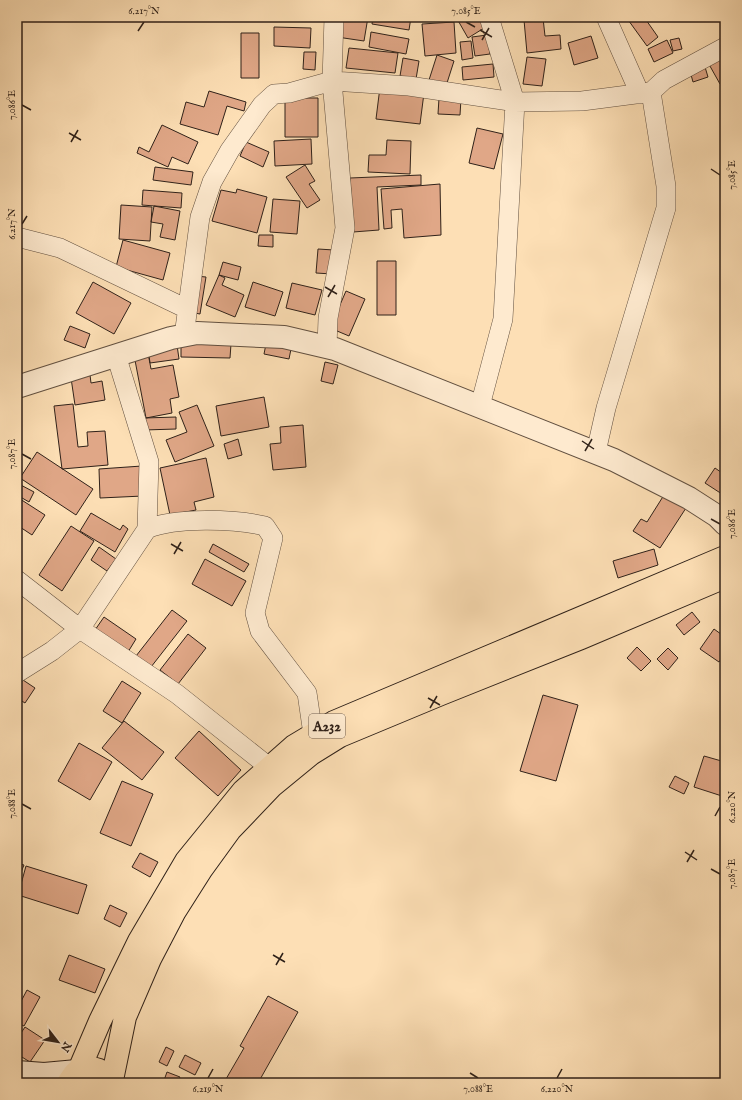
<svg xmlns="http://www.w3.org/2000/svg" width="742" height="1100" viewBox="0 0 742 1100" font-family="'IM FELL English',serif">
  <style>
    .building { fill: #e0a787; stroke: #2f2119 }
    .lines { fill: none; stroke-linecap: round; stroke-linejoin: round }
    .minor-casing { stroke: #625040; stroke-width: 20 }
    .tertiary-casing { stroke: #625040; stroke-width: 24 }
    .secondary-casing { stroke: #2f2119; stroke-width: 24 }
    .primary-casing { stroke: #2f2119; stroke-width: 24 }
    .minor { stroke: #feeacf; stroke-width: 19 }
    .tertiary { stroke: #feeacf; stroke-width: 22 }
    .secondary { stroke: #feeacf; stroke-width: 22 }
    .primary { stroke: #fddfb5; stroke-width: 22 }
    .ticks { fill: none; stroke: #2f2119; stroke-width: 1.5 }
    .labels { text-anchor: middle; stroke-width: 3; stroke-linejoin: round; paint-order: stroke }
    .shield { fill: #feeacf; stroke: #6d5d50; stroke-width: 1 }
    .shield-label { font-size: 14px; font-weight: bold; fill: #2f2119 }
    .neatline { fill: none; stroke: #2f2119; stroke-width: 1.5 }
    .ticks-label { font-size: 10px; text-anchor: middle; fill: #2f2119 }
  </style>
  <rect width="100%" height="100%" fill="#fddfb5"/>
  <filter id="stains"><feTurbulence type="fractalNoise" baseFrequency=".005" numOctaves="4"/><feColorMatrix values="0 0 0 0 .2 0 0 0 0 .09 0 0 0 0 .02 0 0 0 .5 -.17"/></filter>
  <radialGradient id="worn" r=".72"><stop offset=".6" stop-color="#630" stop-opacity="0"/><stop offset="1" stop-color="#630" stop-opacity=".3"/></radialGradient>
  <path class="building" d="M260,17H292V20L260,19Z
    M341,17H368L364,41L337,37Z
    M373,17H411L409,30L372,24Z
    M456,17H484L489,25L468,38Z
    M626,17H644L658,37L647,46Z
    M543,18L545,36L560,35L561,49L527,53L524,20Z
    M454,22L456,53L425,56L422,24Z
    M274,27L311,28L310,48L274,46Z
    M371,32L409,39L406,54L369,47Z
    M241,33H259V78H241Z
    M487,35L490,54L475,56L472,37Z
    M591,36L598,58L574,65L568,43Z
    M679,38L682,49L673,51L670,40Z
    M667,40L673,53L654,62L648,49Z
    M471,41L473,58L462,60L460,42Z
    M349,48L398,53L395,73L346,68Z
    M725,48V81L720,84L706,59Z
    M304,52H316L315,70L303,69Z
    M437,55L454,61L446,86L429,80Z
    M527,57L546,59L542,86L523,84Z
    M403,58L419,61L416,79L400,76Z
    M493,64L494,77L463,80L462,67Z
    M705,67L708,77L693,82L690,71Z
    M380,87L424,93L420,124L376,119Z
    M209,91L246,102L244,111L227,106L218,135L180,124L186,102L204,107Z
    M285,98H318V137H285Z
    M439,98L461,99L460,115L438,114Z
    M162,125L198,142L188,164L172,157L168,167L137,153L139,147L149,152Z
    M477,128L503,134L494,169L469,163Z
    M311,139L312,164L275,166L274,141Z
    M387,140L411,141L410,174L368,172L369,155H386Z
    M246,142L269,152L263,167L240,156Z
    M305,165L315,181L309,184L320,200L307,208L286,177Z
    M155,167L193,172L191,185L153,180Z
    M421,175V185L377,187L379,230L353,232L350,178Z
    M440,184L441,235L404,238L402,209L391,210L392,228L384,229L381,189Z
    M237,189L267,197L257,233L212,221L221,190L236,193Z
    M143,190L182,193L181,208L142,205Z
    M273,199L300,201L297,234L270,232Z
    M121,205L152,207L150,241L119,239Z
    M154,206L180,211L175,240L160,237L163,224L151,222Z
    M259,235H273V247L258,246Z
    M123,240L170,253L163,280L116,267Z
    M318,249L334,250L332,274L316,273Z
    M377,261H396V315H377Z
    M223,262L241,267L238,280L219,275Z
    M219,275L225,278L222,285L244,295L235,317L206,305Z
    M195,276L206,277L200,314L189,312Z
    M93,282L131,303L114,334L76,313Z
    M253,282L283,292L275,316L245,307Z
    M292,283L322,290L315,315L286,308Z
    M346,291L365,299L349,336L330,328Z
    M70,326L90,334L85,348L64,340Z
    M181,343L231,344L230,358L181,357Z
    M266,344L291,349L289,359L264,354Z
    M177,345L179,359L150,363L148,348Z
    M148,353L151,369L173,365L179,397L170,399L172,413L146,418L134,355Z
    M325,362L338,365L333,384L321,381Z
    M90,375L91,383L102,381L105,400L75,405L71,378Z
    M264,397L269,427L221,436L216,406Z
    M73,404L78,447L88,446L87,432L105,431L108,465L62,469L54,406Z
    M197,405L214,446L175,462L166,440L187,432L179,412Z
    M176,417V429L144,430V418Z
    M303,425L306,467L273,470L270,444L281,443L280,427Z
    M238,439L242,455L228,459L224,444Z
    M37,452L93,489L76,515L20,478Z
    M206,458L214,497L194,502L196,510L170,515L160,468Z
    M142,466L143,496L100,498L99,469Z
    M715,468L725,475V496L705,483Z
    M17,483L34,492L29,502L17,495Z
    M664,495L686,508L660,548L633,531L641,519L647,522Z
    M17,497L45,515L32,535L17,525Z
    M91,513L120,530L123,525L128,529L115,552L80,531Z
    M71,526L94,541L62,591L39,575Z
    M213,544L249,564L244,572L209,552Z
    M99,547L116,559L107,571L91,560Z
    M654,549L658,565L618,578L613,561Z
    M205,559L246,581L232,606L192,584Z
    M172,610L187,621L151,667L136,656Z
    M692,612L700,622L684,635L676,625Z
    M104,617L136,639L128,652L95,630Z
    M714,629L725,637V653L719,662L700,649Z
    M188,634L206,648L178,684L160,670Z
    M637,647L651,661L641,671L627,658Z
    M668,648L678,658L668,670L657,659Z
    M20,678L35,688L25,703L17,698V682Z
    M122,681L141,693L122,723L103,711Z
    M543,695L578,705L556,781L520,771Z
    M124,721L164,752L142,780L102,748Z
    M199,731L241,770L218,796L175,758Z
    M79,743L112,762L90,800L58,781Z
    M704,756L725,762V797L694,787Z
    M675,776L689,783L684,794L669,787Z
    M122,781L153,794L131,846L100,833Z
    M140,853L158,862L150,877L132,867Z
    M17,863L24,865L17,882Z
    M26,866L87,885L78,914L18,895Z
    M110,905L127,913L120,927L104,919Z
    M69,955L105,969L95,993L59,980Z
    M27,990L40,997L24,1026L17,1023V1009Z
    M268,996L298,1012L258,1083H233L226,1079L244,1048L240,1046Z
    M25,1027L45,1040L30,1062L17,1054V1039Z
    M166,1047L174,1051L167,1066L159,1062Z
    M185,1055L201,1063L195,1075L179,1067Z
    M167,1072L180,1077L177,1083H163Z"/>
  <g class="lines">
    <g class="minor-casing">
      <path id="minor" d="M606,17L640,94
        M17,237L60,248L187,309
        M184,336L200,217L212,182L230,150L262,105L274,94L289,93L332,81L409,86L515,102L582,101L651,92L664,80L725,47
        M327,347L328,318L345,228L332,81L334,17
        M116,355L149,462L147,529
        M480,406L503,319L515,102L489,17
        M596,452L606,408L666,208V186L651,92
        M17,580L80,629L52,651L17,673
        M269,767L177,694L80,629L147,529C176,517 234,519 265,526L273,538L255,613L260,631L307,693L313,734"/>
    </g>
    <g class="tertiary-casing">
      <path id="tertiary" d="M17,387L171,338L197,333L284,337L335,349L614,460L689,498L717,516L725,524"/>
    </g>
    <g class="secondary-casing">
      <path id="secondary" d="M17,1072L44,1074L77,1071"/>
    </g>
    <g class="primary-casing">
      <path id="primary" d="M79,1070L100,1021L139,941L186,861L243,791L294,746L334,722L725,557
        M112,1080L125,1017L150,959L175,911L201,870L230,830L272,786L311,754L340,736L441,694L581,638L725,577
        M68,1083C71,1079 74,1072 79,1070C92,1065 107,1070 112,1083"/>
    </g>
    <use href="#minor" class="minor"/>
    <use href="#tertiary" class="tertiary"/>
    <use href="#secondary" class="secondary"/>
    <use href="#primary" class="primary"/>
  </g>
  <path class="ticks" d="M466,22L475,27M480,30L492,37M138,31L144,22M482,40L489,28M22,105L31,110M69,133L81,140M71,142L78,130M711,169L720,175M22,224L27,216M325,287L337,294M328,297L335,285M582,441L594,449M585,451L592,439M22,454L31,459M711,519L720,524M171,544L183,551M174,554L181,542M428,698L440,705M430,708L437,696M22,804L31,809M715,816L720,807M685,852L697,860M687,862L694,850M711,869L720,874M273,955L285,962M276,965L283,953M470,1073L478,1078M208,1078L213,1069M557,1078L562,1069"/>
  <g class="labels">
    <rect class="shield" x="309" y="714" width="36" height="24" rx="3"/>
    <g class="shield-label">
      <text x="327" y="731">A232</text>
    </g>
  </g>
  <rect width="742" height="1100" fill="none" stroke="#fddfb5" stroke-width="44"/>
  <g transform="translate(58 1042) rotate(121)" stroke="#feeacf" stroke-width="3" paint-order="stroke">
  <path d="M0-3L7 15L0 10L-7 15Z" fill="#2f2119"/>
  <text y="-6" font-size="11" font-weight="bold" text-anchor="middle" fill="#2f2119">N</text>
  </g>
  <rect x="22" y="22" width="698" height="1056" class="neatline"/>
  <g class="ticks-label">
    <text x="144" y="14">6.217°N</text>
    <text x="466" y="14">7.085°E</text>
    <text transform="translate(11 105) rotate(-90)" y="4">7.086°E</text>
    <text transform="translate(731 175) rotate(-90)" y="4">7.085°E</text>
    <text transform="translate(11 224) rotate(-90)" y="4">6.217°N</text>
    <text transform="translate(11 454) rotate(-90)" y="4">7.087°E</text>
    <text transform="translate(731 524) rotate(-90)" y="4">7.086°E</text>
    <text transform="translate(11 804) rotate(-90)" y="4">7.088°E</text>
    <text transform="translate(731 807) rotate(-90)" y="4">6.220°N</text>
    <text transform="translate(731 874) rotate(-90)" y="4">7.087°E</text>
    <text x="208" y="1092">6.219°N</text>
    <text x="478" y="1092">7.088°E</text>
    <text x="557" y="1092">6.220°N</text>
  </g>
  <rect width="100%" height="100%" filter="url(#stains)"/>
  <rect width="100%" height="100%" fill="url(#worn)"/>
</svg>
